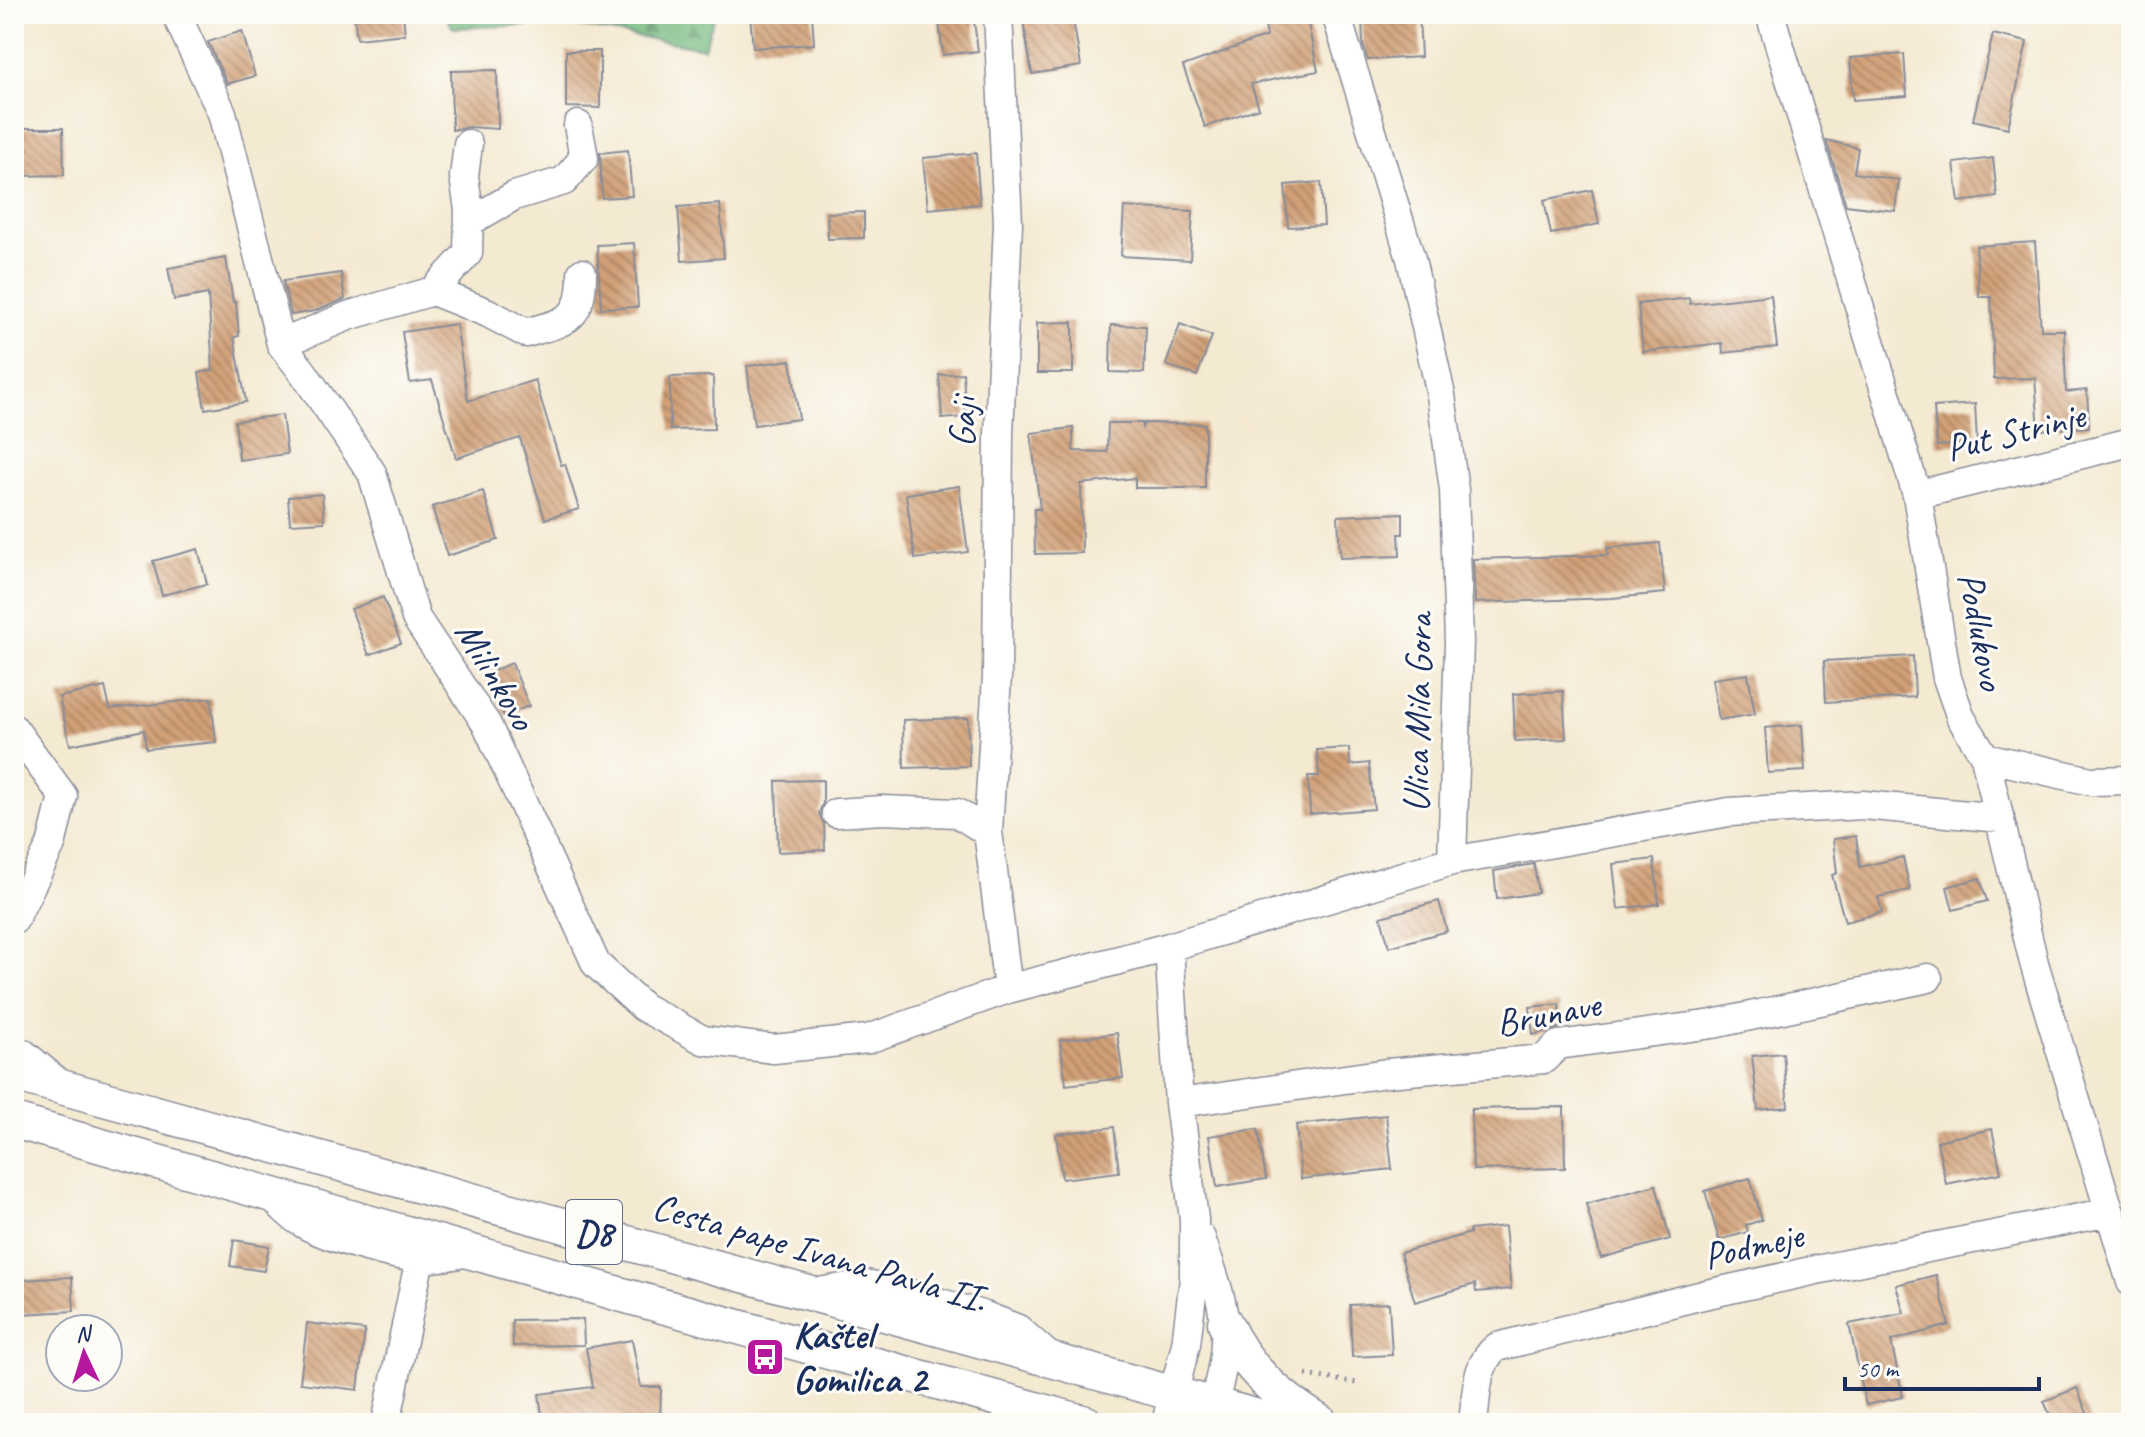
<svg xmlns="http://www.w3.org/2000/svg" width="2145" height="1437" viewBox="0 0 2145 1437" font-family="Caveat,sans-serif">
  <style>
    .forest { fill: url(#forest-firs); stroke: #47746e; stroke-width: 2 }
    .building { fill: url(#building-back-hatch) }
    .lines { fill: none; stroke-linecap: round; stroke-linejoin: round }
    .minor-casing { stroke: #888c98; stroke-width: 31 }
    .major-casing { stroke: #888c98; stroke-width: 37 }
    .path { stroke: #888c98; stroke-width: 5; stroke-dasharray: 2 6; stroke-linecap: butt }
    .minor { stroke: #fff; stroke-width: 28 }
    .major { stroke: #fff; stroke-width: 34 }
    .labels { text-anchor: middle; stroke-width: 6; stroke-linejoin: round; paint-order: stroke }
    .shield { fill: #fdfcf7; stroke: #5f6c8c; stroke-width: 2 }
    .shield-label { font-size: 36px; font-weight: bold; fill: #1b2f5e }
    .street-label { font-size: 38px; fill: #1b2f5e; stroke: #fdfcf7 }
    .poi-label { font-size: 38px; font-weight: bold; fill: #1b2f5e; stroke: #fdfcf7; text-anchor: start }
  </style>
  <defs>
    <pattern id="forest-firs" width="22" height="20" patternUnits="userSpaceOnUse" patternTransform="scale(2)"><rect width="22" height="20" fill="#73b97e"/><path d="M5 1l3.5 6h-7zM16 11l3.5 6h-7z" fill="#5e976a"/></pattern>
    <pattern id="building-back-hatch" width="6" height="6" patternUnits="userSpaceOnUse" patternTransform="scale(2)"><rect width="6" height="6" fill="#d1a077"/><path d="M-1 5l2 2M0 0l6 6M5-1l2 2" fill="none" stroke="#a98365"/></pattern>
  </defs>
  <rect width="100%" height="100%" fill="#fdfcf7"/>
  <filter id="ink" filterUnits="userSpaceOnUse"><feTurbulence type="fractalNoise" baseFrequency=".0125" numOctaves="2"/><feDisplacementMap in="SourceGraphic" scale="16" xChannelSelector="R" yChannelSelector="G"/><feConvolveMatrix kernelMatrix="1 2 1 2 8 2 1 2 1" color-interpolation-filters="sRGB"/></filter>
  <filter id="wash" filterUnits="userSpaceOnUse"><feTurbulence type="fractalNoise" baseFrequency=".006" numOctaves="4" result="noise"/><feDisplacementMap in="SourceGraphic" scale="32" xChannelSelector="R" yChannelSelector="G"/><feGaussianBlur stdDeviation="1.8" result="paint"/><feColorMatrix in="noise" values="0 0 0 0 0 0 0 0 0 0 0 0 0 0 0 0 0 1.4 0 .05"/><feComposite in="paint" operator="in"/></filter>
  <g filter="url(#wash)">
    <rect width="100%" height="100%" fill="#f4e9d1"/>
    <path class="forest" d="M444,14H715L704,48L565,24L453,28Z"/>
    <g id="blocks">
      <path class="building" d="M354,14H403L405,34L357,39Z
        M750,14H812L814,44L753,48Z
        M938,14H973L978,51L943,55Z
        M1022,14H1072L1081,66L1032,74Z
        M1275,14H1306L1318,71L1251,84L1259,108L1205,127L1183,66L1267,36L1263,16Z
        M1362,14H1419L1421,57L1368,60L1363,45Z
        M242,31L255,76L227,84L208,42Z
        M1993,34L2027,42L2008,128L1973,120Z
        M566,51H600V108L566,107Z
        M1904,54L1907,96L1853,100L1850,58Z
        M497,70L498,129L469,127L452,130L451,71Z
        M14,128H63L64,175L14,176Z
        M1826,140L1858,148L1854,173L1899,180L1895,211L1846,205Z
        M628,150L632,196L602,198L600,153Z
        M976,153L980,204L928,209L923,158Z
        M1993,158L1997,197L1959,202L1954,163Z
        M1321,182L1324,225L1288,227L1285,185Z
        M1592,190L1599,224L1551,234L1544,200Z
        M720,204L724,258L682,261L678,207Z
        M1124,207L1193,211L1190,260L1121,256Z
        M864,212V238L828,239L827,213Z
        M2035,242L2041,330H2064L2066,392L2087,390L2089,427L2039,430L2035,378L1994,379L1991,297H1979L1976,246Z
        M634,243L638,307L601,308L597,245Z
        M226,258L233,302H236L239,336L234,337L246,402L205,409L199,373L213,370L208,294L174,300L168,268Z
        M341,273L345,299L315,311L291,315L283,281Z
        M1771,295L1777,347L1723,353L1722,343L1643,352L1638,304L1689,298L1690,304Z
        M1073,322V373H1037V323Z
        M456,324L468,401L535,380L561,465L565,464L579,509L545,519L520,438L456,458L432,380L410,383L402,332Z
        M1180,324L1212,336L1197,376L1166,365Z
        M1111,325L1146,326L1144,373L1110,372Z
        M791,360L799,419L754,425L747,366Z
        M963,373L966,417L942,419L939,375Z
        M713,376L714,429L670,430V377Z
        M1975,404L1977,443L1937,446L1934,407Z
        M282,415L287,454L239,460L235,421Z
        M1108,423H1142V429L1144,423L1205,424V488H1135V478L1081,484L1082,553L1035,554L1034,509H1040L1031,433L1073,428V451L1107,452Z
        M959,486L968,552L915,559L906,494Z
        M483,491L498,540L447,556L432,507Z
        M322,494L324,522L290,524L288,497Z
        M1403,513V534H1399L1400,556L1340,558L1338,516Z
        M1660,543L1665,593L1612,598L1475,603L1473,559L1608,555L1607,548Z
        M198,549L207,584L162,595L153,561Z
        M383,597L401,643L369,655L351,609Z
        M1913,656L1915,697L1826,702L1824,661Z
        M512,663L529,706L504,716L487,673Z
        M1748,674L1755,714L1719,720L1712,679Z
        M105,687L110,709L211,698L216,742L146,749L144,730L70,745L59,697Z
        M1563,691L1566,739L1515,741L1513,694Z
        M968,718L969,766L904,768L903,720Z
        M1802,725L1805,771L1768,773L1765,728Z
        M1349,748L1350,765L1369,763L1374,809L1310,814L1308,776H1319L1317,750Z
        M823,780V803L819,813L824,824L825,850L778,852L776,781Z
        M1856,836L1860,867L1903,857L1910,890L1878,897L1882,912L1845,922L1832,875L1837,873L1833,839Z
        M1654,859L1659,904L1618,909L1613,864Z
        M1534,864L1538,893L1497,899L1494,871Z
        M1980,878L1987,901L1953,910L1947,887Z
        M1439,901L1447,931L1389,947L1381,917Z
        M1559,1004L1561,1027L1533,1035L1530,1007Z
        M1117,1033L1123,1078L1066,1085L1060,1040Z
        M1783,1053L1788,1107L1758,1110L1752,1056Z
        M1564,1107L1565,1168L1473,1170L1471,1109Z
        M1386,1115L1392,1169L1301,1179L1296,1125Z
        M1114,1127L1119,1172L1062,1179L1056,1134Z
        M1258,1129L1266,1179L1217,1187L1209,1136Z
        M1992,1129L2001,1173L1946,1184L1937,1141Z
        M1750,1178L1762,1220L1746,1225L1748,1232L1719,1240L1705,1191Z
        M1656,1185L1670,1239L1601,1258L1586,1204Z
        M1505,1226L1511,1289L1476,1292L1475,1284L1415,1302L1400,1253L1470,1233L1469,1230Z
        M234,1240L269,1246L264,1271L230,1266Z
        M1936,1275L1949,1325L1891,1341L1903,1397L1866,1405L1849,1324L1904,1313L1896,1285Z
        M72,1277L74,1311L21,1314L20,1280Z
        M1389,1303L1392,1355L1352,1357L1350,1305Z
        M583,1319L584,1345L513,1346L512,1320Z
        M307,1323L365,1330L358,1390L300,1383Z
        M632,1340L641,1387H661L660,1423H543L539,1394L593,1387L586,1348Z
        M2077,1388L2091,1423H2053L2044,1401Z"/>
    </g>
  </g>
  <g filter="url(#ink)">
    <use href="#blocks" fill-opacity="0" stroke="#888c98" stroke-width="2"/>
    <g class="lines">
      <g class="minor-casing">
        <path id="minor" d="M176,14L222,113L281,344L303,372L372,473L416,618L487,725L596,964L643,1007L703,1040L774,1049L868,1039L1008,989
          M998,14L1008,223L999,434L997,676L988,832L1008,989L1169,947
          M1770,14L1917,495L1947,678L1961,718L1985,757L2034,963L2131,1282
          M469,222L514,196L564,181L584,158L578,125
          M433,291L488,313L526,333C567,321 582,321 582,273
          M281,344L348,316L433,291L468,253L469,210L464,177L468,144
          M1917,495L2131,442
          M14,729L63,796L51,845L14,920
          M1985,757L2091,781L2131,780
          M836,813L882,810L957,813L988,832
          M1452,861L1729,812L1863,805L2000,818
          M14,1051L24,1054L60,1084
          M1179,1103L1387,1073L1544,1059L1558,1045L1713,1024L1928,978
          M271,1195C281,1206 291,1217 304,1224C329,1238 389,1255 418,1258C435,1259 452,1256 468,1252
          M1201,1238C1212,1272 1227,1306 1225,1343C1224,1370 1215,1397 1209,1423
          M813,1293L865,1284L894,1289L985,1316L1018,1329L1052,1359
          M386,1423L420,1258
          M1166,1423L1186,1344L1194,1278V1219L1179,1103L1169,947L1452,861L1459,642L1454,490L1441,395L1411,259L1336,14
          M1473,1423C1477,1395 1474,1365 1497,1347L1703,1295L1816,1270L2110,1212"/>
      </g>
      <g class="major-casing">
        <path id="major" d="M14,1074L1280,1423
          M14,1121L619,1294L1086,1423
          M1225,1323C1246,1369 1279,1397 1321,1423"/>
      </g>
      <path class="path" d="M1306,1375L1357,1383"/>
      <use href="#minor" class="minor"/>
      <use href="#major" class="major"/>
    </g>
  </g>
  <defs>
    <g id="bus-square" transform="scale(2)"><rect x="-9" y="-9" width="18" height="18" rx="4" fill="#b5179e" stroke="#fdfcf7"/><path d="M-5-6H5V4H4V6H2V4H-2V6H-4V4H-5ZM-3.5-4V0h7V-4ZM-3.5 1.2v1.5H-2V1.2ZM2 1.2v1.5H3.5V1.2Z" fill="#fff"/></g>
  </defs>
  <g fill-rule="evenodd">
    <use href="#bus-square" x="765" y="1357"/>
  </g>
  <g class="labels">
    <rect class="shield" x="566" y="1200" width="56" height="64" rx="6"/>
    <g class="shield-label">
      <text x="594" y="1245">D8</text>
    </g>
    <g class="street-label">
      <text transform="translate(962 422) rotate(-88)" y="13">Gaji</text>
      <text transform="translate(2015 431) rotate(-14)" y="13">Put Strinje</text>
      <text transform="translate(1982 631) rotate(79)" y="13">Podlukovo</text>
      <text transform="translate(496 675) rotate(59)" y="13">Milinkovo</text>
      <text transform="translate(1417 713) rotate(-89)" y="13">Ulica Mila Gora</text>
      <text transform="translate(1548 1013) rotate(-11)" y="13">Brunave</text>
      <text transform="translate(1753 1245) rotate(-13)" y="13">Podmeje</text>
      <text transform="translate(820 1252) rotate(16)" y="13">Cesta pape Ivana Pavla II.</text>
    </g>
    <g class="poi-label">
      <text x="793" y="1348">Kaštel<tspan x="793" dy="44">Gomilica 2</tspan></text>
    </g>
  </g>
  <rect width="2145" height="1437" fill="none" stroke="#fdfcf7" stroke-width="48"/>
  <g transform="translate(84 1353) rotate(356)"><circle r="38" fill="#fdfcf7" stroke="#a3aaba" stroke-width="2"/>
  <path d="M0-6L14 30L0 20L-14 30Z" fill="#b5179e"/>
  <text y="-12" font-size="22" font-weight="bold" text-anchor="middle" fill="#1b2f5e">N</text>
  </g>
  <path d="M1845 1377v12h194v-12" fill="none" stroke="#1b2f5e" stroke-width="4"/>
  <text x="1857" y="1377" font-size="24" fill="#1b2f5e" stroke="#fdfcf7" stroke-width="6" paint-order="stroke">50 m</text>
</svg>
